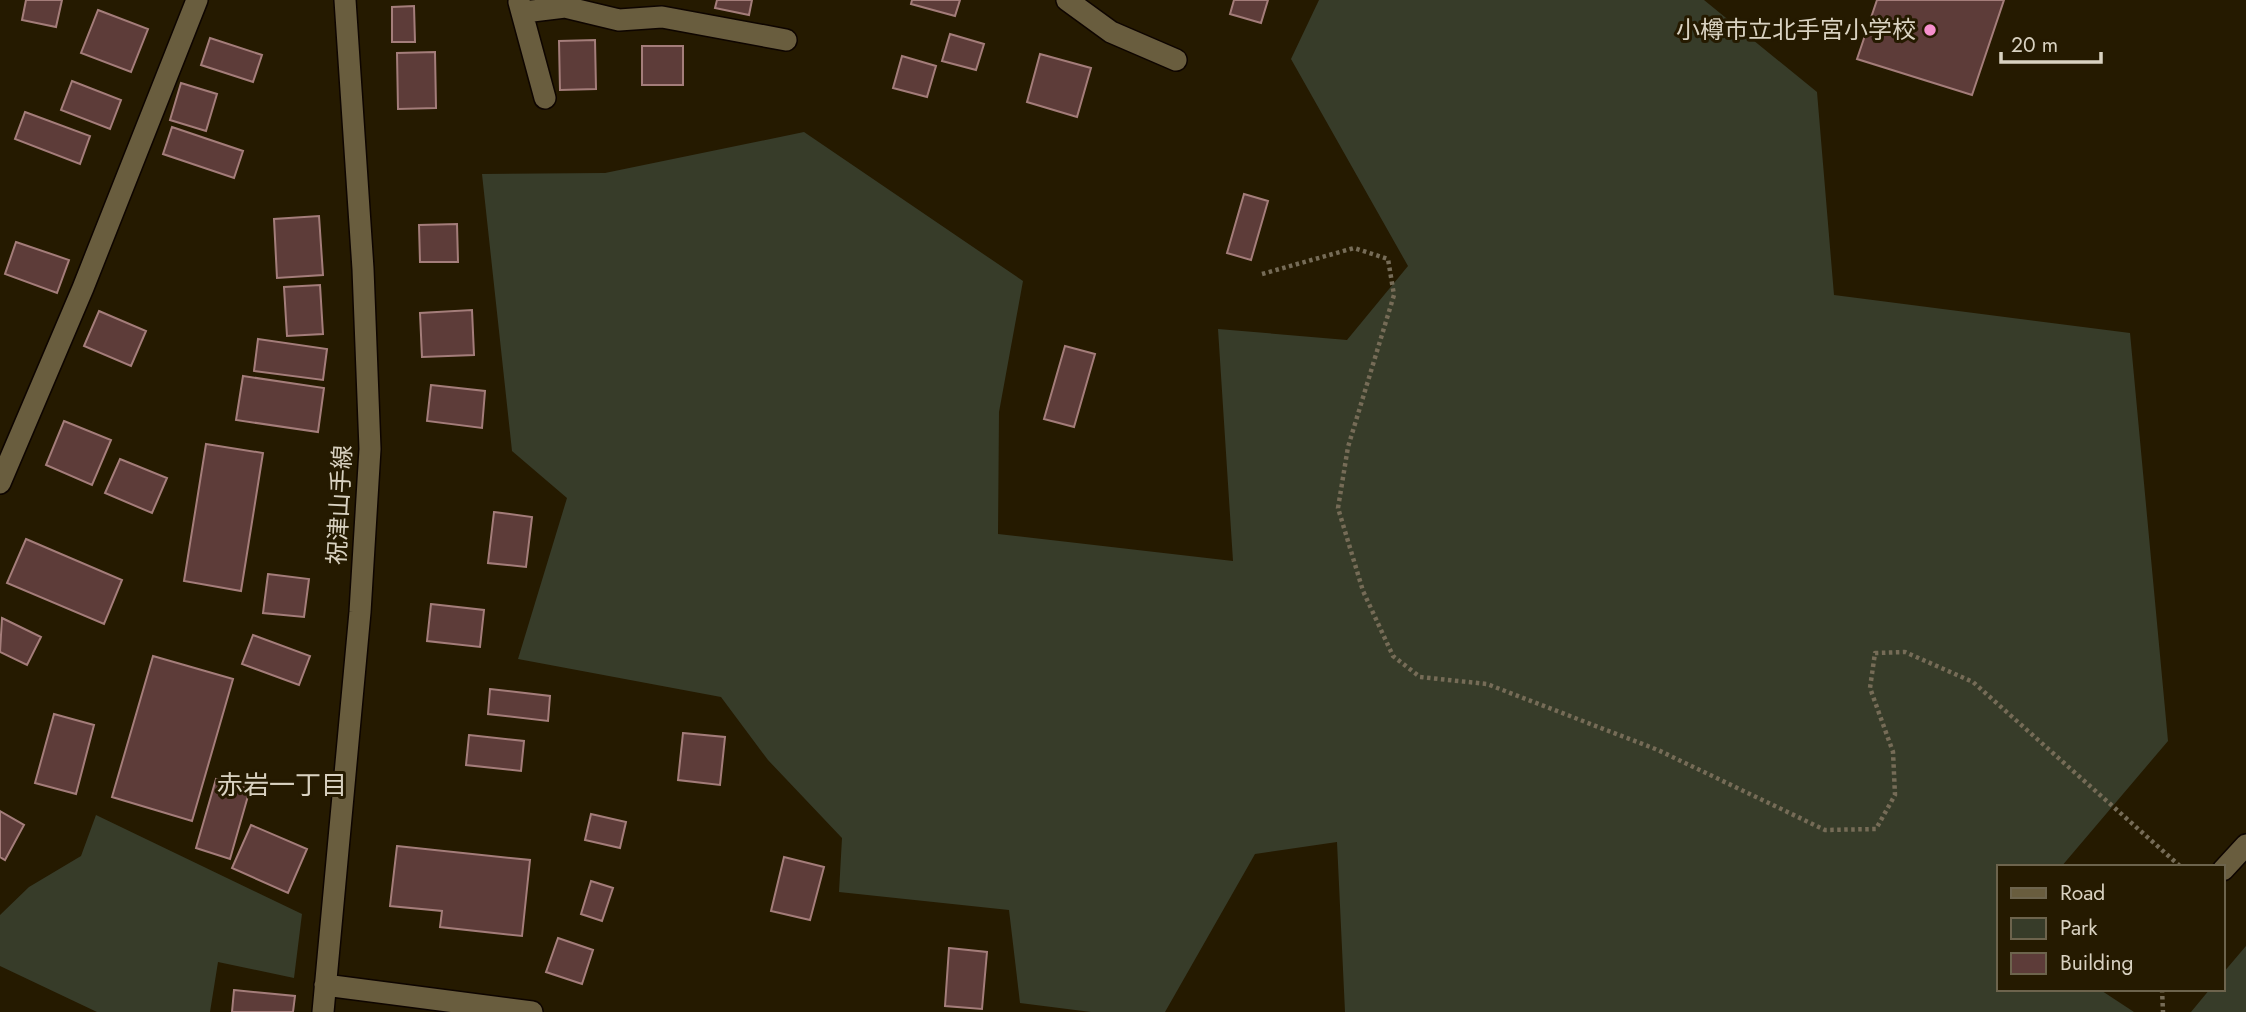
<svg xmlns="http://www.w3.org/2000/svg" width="2246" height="1012" viewBox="0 0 2246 1012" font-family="Jost,'Noto Sans JP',sans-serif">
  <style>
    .green { fill: #373c29 }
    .building { fill: #5d3c39; stroke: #a47d7a; stroke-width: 2 }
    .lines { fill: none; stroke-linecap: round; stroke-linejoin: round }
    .minor-casing { stroke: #0e0500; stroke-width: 24 }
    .path { stroke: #766c57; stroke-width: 4.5; stroke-dasharray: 3.5 3.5; stroke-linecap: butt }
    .minor { stroke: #695d3e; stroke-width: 21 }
    .poi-dot { fill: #f790cd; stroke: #251a00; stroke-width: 2.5 }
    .labels { text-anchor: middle; stroke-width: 6; stroke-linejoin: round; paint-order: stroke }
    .poi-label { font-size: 24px; fill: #d9d2c1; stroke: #251a00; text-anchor: end }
    .street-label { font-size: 24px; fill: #d9d2c1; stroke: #251a00 }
    .neighbourhood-label { font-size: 26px; fill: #d9d2c1; stroke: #251a00 }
  </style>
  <rect width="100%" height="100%" fill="#251a00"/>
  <path class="green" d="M1319,0H1704L1817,92L1834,295L2130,333L2168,741L2061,867H1999V989H2099L2134,1012H1345L1337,842L1255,854L1165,1012H1091L1020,1003L1009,910L839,892L842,838L768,760L721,697L518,659L567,498L512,451L482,174L605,173L804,132L1023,281L999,412L998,534L1233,561L1218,329L1347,340L1408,266L1291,59Z
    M96,815L302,914L294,978L218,962L210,1012H97L0,966V915L29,887L81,856Z
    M2246,946V1012H2191L2210,989H2223V973Z"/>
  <path class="building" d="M26,0H62L56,27L22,20Z
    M717,0H752L749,15L715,8Z
    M912,0H960L955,16L911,4Z
    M1234,0H1268L1261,23L1230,14Z
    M1877,0H2004L1972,95L1857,59Z
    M414,6L415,42H392V7Z
    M98,10L148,29L131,72L81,53Z
    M950,34L984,44L976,70L942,61Z
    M210,38L262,55L253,82L201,65Z
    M595,40L596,89L560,90L559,41Z
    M642,46H683V85H642Z
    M435,52L436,108L398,109L397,53Z
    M1040,54L1091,68L1077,117L1027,102Z
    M902,56L936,66L927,97L893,88Z
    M72,81L121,100L110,129L61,110Z
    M181,83L217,94L206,131L170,120Z
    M25,112L90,136L80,164L15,139Z
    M172,127L243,151L234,178L163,154Z
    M1244,194L1268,201L1251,260L1227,253Z
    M319,216L323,275L277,278L274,219Z
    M457,224L458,262H420L419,225Z
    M16,242L69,260L57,293L5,274Z
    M320,285L323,334L287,336L284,287Z
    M472,310L474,355L422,357L420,313Z
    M99,311L146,331L131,366L84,346Z
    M258,339L327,349L323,380L254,371Z
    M1065,346L1095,354L1074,427L1044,419Z
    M243,376L324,388L318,432L236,420Z
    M431,385L485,391L482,428L427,421Z
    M64,421L111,440L92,485L46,465Z
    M206,444L263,453L241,591L184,581Z
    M120,459L167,478L152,513L105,493Z
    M494,512L532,517L526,567L488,563Z
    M26,539L122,580L104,624L7,583Z
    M268,574L309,579L304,617L263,613Z
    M431,604L484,610L480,647L427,641Z
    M2,618L41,637L27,665L0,652Z
    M253,635L310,656L299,685L242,664Z
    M153,656L233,679L192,821L112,797Z
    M490,689L550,696L548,721L488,714Z
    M54,714L94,725L76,794L35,783Z
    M683,733L725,737L720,785L678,780Z
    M469,735L524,741L521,771L466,765Z
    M216,779L250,789L230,859L196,848Z
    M0,811L24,825L5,860L0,857Z
    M591,814L626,822L620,848L585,840Z
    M251,825L307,849L288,893L232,868Z
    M397,846L530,860L522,936L440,927L442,911L390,906Z
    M784,857L824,867L810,920L771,911Z
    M591,881L613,888L602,921L581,914Z
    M558,938L593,950L582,984L546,972Z
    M949,948L987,952L982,1009L945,1006Z
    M234,990L295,996L293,1012H232Z"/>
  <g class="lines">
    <g class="minor-casing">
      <path id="minor" d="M1067,0L1111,32L1176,60
        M519,2L545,98
        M524,12L565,7L619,20L662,17L786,40
        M0,483L83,288L197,0
        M2223,870L2246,845
        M325,985L532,1012
        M323,1012L360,612L370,449L363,269L345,0"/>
    </g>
    <path class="path" d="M1262,274L1354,248L1388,259L1394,295L1348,447L1338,508L1363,591L1393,656L1420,677L1487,684L1658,750L1825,830L1876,829L1895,795L1893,752L1870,688L1875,653L1905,652L1973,682L2181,867
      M2162,989L2163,1012"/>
    <use href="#minor" class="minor"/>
  </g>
  <circle class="poi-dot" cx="1930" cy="30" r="7"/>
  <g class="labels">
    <g class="poi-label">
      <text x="1916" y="38">小樽市立北手宮小学校</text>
    </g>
    <g class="street-label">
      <text transform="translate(340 505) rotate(-87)" y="8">祝津山手線</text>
    </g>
    <g class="neighbourhood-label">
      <text x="282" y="794">赤岩一丁目</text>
    </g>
  </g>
  <rect x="1997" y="865" width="228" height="126" fill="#251a00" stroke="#6d644d" stroke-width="2"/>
  <rect x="2011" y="888" width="35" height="10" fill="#695d3e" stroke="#6d644d" stroke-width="2"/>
  <text x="2060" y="900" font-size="21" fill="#d9d2c1">Road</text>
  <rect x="2011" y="918" width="35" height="21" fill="#373c29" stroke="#6d644d" stroke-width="2"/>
  <text x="2060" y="935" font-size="21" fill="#d9d2c1">Park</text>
  <rect x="2011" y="953" width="35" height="21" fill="#5d3c39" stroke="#6d644d" stroke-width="2"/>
  <text x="2060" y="970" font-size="21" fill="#d9d2c1">Building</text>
  <path d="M2001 52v10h100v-10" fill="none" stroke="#d9d2c1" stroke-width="3.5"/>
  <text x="2011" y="52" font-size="21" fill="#d9d2c1" stroke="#251a00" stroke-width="5" paint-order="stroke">20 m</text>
</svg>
